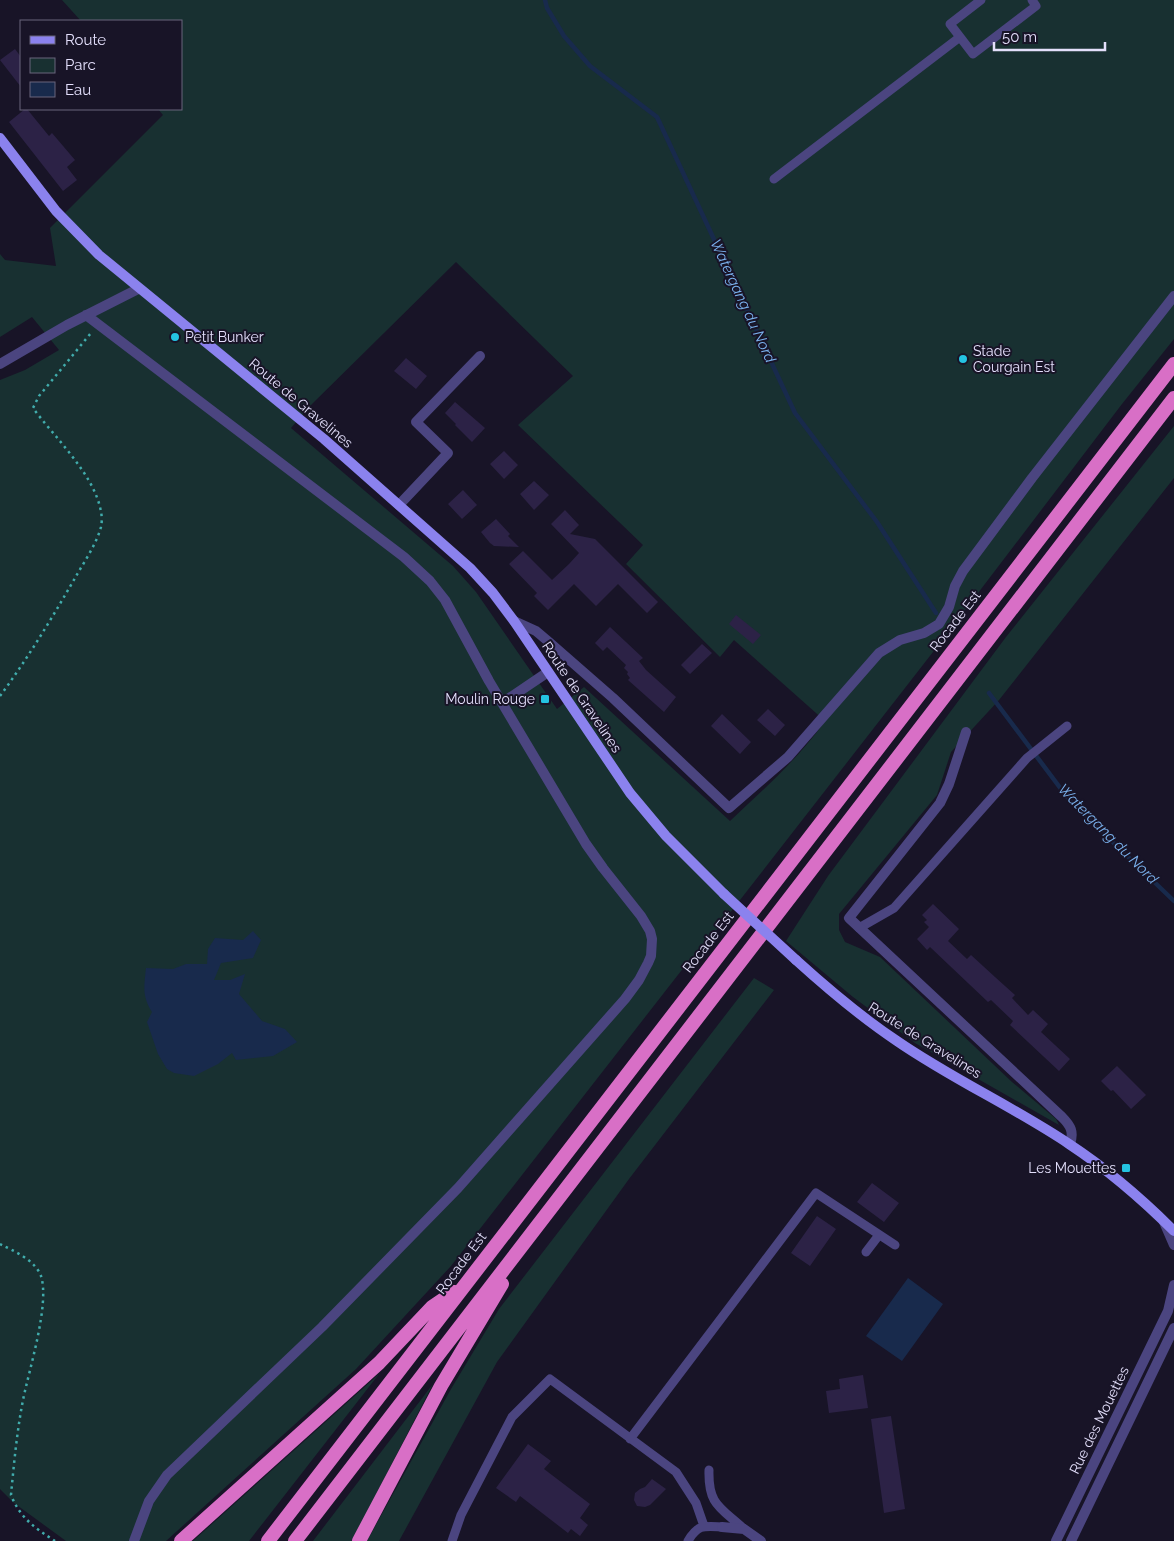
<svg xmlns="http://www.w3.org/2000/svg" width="1174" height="1541" viewBox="0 0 1174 1541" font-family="Raleway,sans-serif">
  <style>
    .green { fill: #183031; fill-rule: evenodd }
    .water { fill: #182a4c }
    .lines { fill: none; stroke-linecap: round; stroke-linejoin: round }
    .stream { stroke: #182a4c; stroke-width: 4.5 }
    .building { fill: #2c2246 }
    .path { stroke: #41acac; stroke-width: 2.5; stroke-dasharray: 2.5 4; stroke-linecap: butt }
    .service { stroke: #4b4580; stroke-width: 9 }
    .minor { stroke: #4b4580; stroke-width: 10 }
    .secondary { stroke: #8b82ee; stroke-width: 10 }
    .trunk { stroke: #d86fc6; stroke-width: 14 }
    .secondary-bridge { stroke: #8b82ee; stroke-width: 10 }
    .poi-dot { fill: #24c3e1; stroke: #181427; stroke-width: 2 }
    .labels { text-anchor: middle; stroke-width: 4; stroke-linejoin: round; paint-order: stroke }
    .poi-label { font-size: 14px; fill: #e3dffb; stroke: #181427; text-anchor: start }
    .street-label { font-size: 14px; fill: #e3dffb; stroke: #181427 }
    .water-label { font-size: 15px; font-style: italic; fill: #7ab1ed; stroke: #181427 }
  </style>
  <rect width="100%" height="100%" fill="#181427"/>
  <path class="green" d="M62,0H1174V339L1122,404L940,643L719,927L681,971L451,1266L356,1369L166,1541H66L14,1503L0,1489V380L25,370L59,350L32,317L0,337V254L5,260L56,266L50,228L163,115L158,109H181V21H81ZM456,262L573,376L518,425L643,545L626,564L720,657L734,640L825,721C799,758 763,790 730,821L584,687L557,709L476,592L453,566L291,428L312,404Z
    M1174,426V478L999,700L951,752L937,795L839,914V930L845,942L880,957L1012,1082L1056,1119L1059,1125L915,1043L853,997L786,941L828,876L1006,637Z
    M754,978L774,990L629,1179L497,1362L399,1541H367L451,1389L499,1309Z
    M379,1374L249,1541H193Z
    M433,1384L352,1541H313Z"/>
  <path class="water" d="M253,931L261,940L253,958L221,963L214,980H230L245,974L239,994L262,1021L285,1029L297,1042L273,1056L236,1060L232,1053L218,1064L194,1076L174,1073L167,1069L158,1054L147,1022L152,1012C142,996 144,987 146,968L173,969L186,964H207L208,949L215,938L243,940Z
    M908,1278L943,1304L902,1361L866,1336Z"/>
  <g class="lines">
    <path class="stream" d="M545,0L547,8L564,36L590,66L657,117L795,413L877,522L936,613
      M989,693L1070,801L1174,901"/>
  </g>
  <path class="building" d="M15,49L21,57V87L0,60Z
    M25,109H27L49,136L52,133L75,160L67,167L77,180L63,191L9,122Z
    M406,358L427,376L416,389L394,371Z
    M455,402L485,428L472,442L455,425L456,424L445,413Z
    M504,451L518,465L504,479L490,464Z
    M534,481L549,495L534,510L520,494Z
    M463,490L477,505L462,519L448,504Z
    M565,510L579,525L570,534L595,539L658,602L647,613L618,584L596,606L574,584L548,610L534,596L537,593L509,564L523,551L552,580L569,564L579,553L551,524Z
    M496,519L510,534L508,536L519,547L494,546L490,543L481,532Z
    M736,615L761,635L753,644L729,624Z
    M610,627L643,658L639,661L646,670L676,697L664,712L628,680L630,678L627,674L628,672L624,668L626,665L607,647L603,651L595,643Z
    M702,644L712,653L690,674L681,665Z
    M768,709L785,725L775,736L757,720Z
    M722,714L751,742L740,754L711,726Z
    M933,904L959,929L948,941L967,959L971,955L995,977L1015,995L1012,998L1028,1015L1033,1010L1048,1024L1041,1032L1070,1059L1059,1071L1010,1025L1013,1021L991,1000L988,1002L930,947L927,950L917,939L929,927L924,922L927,920L922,915Z
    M1117,1066L1146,1095L1131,1109L1113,1090L1111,1091L1101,1081Z
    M872,1183L899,1203L884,1222L857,1202Z
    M817,1216L836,1229L810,1266L791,1253Z
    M863,1375L868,1408L829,1413L826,1391L840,1389L839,1379Z
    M891,1416L905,1509L884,1513L871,1419Z
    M528,1444L551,1461L544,1469L590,1504L580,1518L588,1525L580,1536L571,1529L568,1533L520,1496L516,1502L496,1488Z
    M652,1479L666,1489L650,1505L645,1507L637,1506L634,1500L635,1493L640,1489L645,1487Z"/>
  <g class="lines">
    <path class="path" d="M0,696C28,658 52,618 75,578C84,562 96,545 101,527C102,523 102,516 101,512C95,475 55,438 33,408L39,396L91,333
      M0,1244C14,1251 35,1260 41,1276C50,1304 29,1370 23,1400C17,1431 14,1463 11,1495C20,1518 35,1528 55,1541"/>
    <path class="service" d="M960,37L973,54L1036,6L1032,0
      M774,179L960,37L950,24L981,0
      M859,928L894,908L1027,758L1067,726
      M866,1252L879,1235
      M630,1439L816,1193L895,1245
      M709,1470C708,1505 720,1507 744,1529
      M452,1541L461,1515L512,1417L550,1379L676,1472L696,1503L704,1526
      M688,1541C698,1524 704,1526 722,1527"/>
    <path class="minor" d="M86,315L404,557L430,581L445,600L489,681L586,844L603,868L641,916L650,931L652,939L651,956L648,963L639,980L625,999L458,1188L322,1327L167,1475L149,1501L134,1541
      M0,364L67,325L138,289
      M399,505L448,453L416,422L480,356
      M514,621L536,631L549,642L613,698L729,808L788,757L879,653L900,640L924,633L939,624L949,607L955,586L963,571L1032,478L1174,296
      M502,703L548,672
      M966,732L949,784L940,803L849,918L1062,1117C1071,1126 1074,1132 1070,1144
      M1164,1222L1174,1245
      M722,1527L744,1529L761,1541
      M1056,1541L1168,1311L1174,1285
      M1071,1541L1174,1328"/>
    <path class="secondary" d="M0,138L56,211L99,255L324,439L470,568L493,593L514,621L630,793L666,836L724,894
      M796,960C828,989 861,1017 897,1041C952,1079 1014,1107 1069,1144C1107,1169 1142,1199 1174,1231"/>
    <path class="trunk" d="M181,1541L379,1363L432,1307L454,1292
      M268,1541L1174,364
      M295,1541L1174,398
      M359,1541L441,1386L502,1284"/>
    <path class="secondary-bridge" d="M724,894L796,960"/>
  </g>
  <g class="poi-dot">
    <circle cx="175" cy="337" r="5"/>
    <circle cx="963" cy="359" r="5"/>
    <rect x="540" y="694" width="10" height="10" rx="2.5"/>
    <rect x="1121" y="1163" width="10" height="10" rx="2.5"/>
  </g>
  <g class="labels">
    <g class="poi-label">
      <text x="185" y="342">Petit Bunker</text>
      <text x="973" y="356">Stade<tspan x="973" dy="16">Courgain Est</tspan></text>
      <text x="535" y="704" text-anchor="end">Moulin Rouge</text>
      <text x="1116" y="1173" text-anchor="end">Les Mouettes</text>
    </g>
    <g class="street-label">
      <text transform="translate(301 403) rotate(40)" y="5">Route de Gravelines</text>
      <text transform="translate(955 621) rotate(-52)" y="5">Rocade Est</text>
      <text transform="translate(582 697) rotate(56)" y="5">Route de Gravelines</text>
      <text transform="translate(708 942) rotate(-52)" y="5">Rocade Est</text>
      <text transform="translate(925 1040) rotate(32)" y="5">Route de Gravelines</text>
      <text transform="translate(461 1263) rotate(-53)" y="5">Rocade Est</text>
      <text transform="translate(1099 1420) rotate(-64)" y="5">Rue des Mouettes</text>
    </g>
    <g class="water-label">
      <text transform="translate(743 301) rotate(65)" y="5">Watergang du Nord</text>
      <text transform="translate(1108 834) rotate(45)" y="5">Watergang du Nord</text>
    </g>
  </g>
  <rect x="20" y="20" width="162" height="90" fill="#181427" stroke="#69657c"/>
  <rect x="30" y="36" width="25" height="8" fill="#8b82ee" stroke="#69657c"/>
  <text x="65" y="45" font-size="15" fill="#e3dffb">Route</text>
  <rect x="30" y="58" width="25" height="15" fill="#183031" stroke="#69657c"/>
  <text x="65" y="70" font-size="15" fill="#e3dffb">Parc</text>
  <rect x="30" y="82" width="25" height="15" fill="#182a4c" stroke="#69657c"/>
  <text x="65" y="95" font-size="15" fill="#e3dffb">Eau</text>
  <path d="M994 42v8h111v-8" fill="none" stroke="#e3dffb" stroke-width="2.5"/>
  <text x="1002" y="42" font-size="15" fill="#e3dffb" stroke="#181427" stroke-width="4" paint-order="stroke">50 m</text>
</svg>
